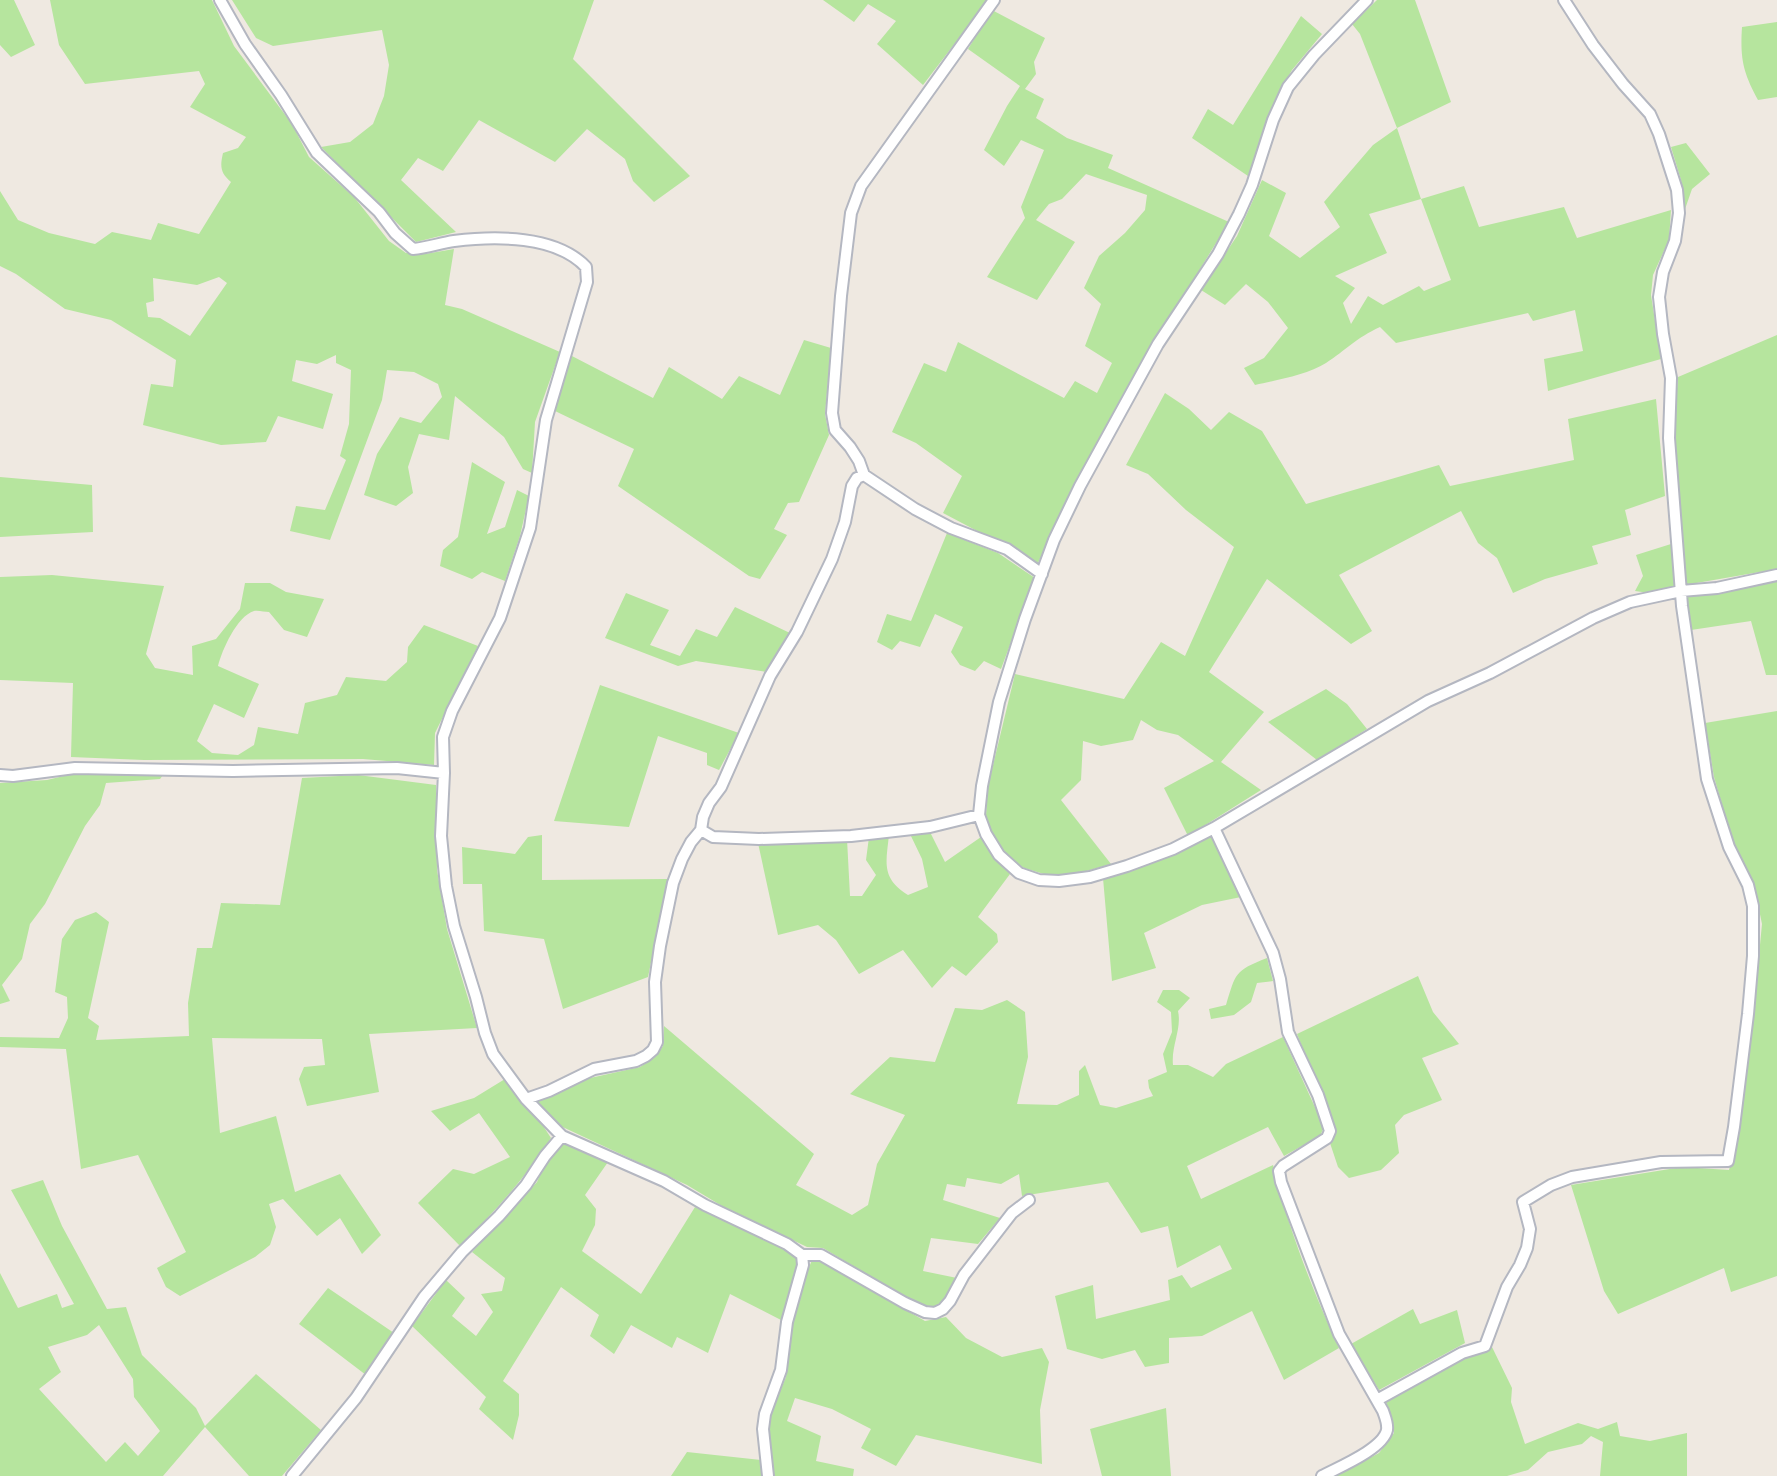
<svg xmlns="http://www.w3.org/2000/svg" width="1777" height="1476" viewBox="0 0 1777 1476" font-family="Roboto,sans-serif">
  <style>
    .green { fill: #b6e59e; fill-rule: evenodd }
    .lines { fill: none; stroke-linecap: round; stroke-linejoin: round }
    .minor-casing { stroke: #b4b7c1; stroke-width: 14 }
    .minor { stroke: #fff; stroke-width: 10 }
  </style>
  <rect width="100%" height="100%" fill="#efe9e1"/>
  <path class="green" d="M0,0H14L35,45L11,57L0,45Z
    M50,0H212L234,46L292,124L309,157L354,197L389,241L406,253L425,254L454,249L445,305L462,309L560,352L535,422L532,473L523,469L504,437L455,396L449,440L419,434L408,467L413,493L396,506L364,495L377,454L400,417L421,423L442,397L438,384L414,372L387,370L382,400L330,540L290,531L296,506L325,510L346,460L340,456L349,424L351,370L336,363V355L317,364L296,360L292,381L333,394L323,429L278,416L266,442L221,445L143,425L151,384L173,387L176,360L111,320L65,309L16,274L0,266V191L18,220L49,233L95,244L112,232L151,240L158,223L199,234L231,182C220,173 220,166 223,153L238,148L246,137L190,107L205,84L199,71L85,84L59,45ZM219,277L227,283L190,336L160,318L148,317L146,303L154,301L153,278L197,285Z
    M232,0H594L573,59L690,176L654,202L633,181L625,159L587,129L555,162L479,120L443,171L418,158L401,180L456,232L416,242L321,147L350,142L373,124L384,96L389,65L382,30L273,46L256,38Z
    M823,0H988L923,85L877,44L896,21L868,4L854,22Z
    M1377,0H1415L1451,102L1397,128L1421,199L1464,186L1479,227L1564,207L1577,238L1671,210L1669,240L1653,275L1651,295L1661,359L1548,391L1544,359L1583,351L1575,310L1533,321L1528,313L1396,343L1380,327C1356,338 1346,350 1326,363C1307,375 1276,380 1255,385L1244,368L1264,358L1288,328L1268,302L1246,284L1225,305L1201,290L1237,236L1262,180L1286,193L1269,236L1300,258L1340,227L1324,202L1373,145L1397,128L1360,34L1352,24ZM1421,199L1451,280L1424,291L1419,286L1383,305L1368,296L1351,324L1343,303L1355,288L1335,276L1387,253L1369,214Z
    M992,10L1045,38L1034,62L1036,74L1025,89L1044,99L1036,118L1067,138L1113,155L1108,168L1229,222L1136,373L1077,479L1038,563L943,513L962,476L916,443L892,432L924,363L946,372L958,342L1064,398L1075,381L1097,393L1112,363L1085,346L1101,304L1084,288L1099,256L1125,233L1145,210L1147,195L1086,174L1062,199L1049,204L1036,220L1075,242L1037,300L987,277L1025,218L1021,207L1044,150L1021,140L1004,166L984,150L1007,106L1020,86L968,49Z
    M1301,16L1322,34L1292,70L1275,100L1248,176L1192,138L1208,109L1233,125Z
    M1777,22V97L1758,100C1743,72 1740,59 1742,27Z
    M1686,143L1710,174L1692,189L1684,212L1681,180L1671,147Z
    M1777,335V569L1685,585L1672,447L1678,377Z
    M804,340L831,348L825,414L829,435L799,502L788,503L774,529L787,535L760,579L749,576L618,486L634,449L555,411L570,355L653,398L669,367L722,399L739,376L780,395Z
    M1165,393L1189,409L1211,430L1229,412L1262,431L1306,504L1439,465L1450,486L1574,460L1568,419L1656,399L1665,496L1625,510L1631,535L1592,546L1598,564L1545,579L1513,593L1497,558L1478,543L1461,511L1339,575L1372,631L1351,644L1267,579L1209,672L1264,712L1221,762L1261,790L1188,836L1164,788L1214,761L1178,735L1157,730L1141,720L1133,740L1101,746L1083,741L1081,780L1061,800L1111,864L1076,874H1044L1024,868L1005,855L992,837L986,815L988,786L1015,674L1124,699L1161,642L1185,656L1234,547L1186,510L1148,474L1126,465Z
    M472,462L505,482L487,534L505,527L517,490L529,496L520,536L505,581L482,572L472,579L440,566L443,550L458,537Z
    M0,477L92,485L93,532L0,537Z
    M947,533L998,553L1035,578L1001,669L984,661L975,671L960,665L951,652L963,627L935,614L920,647L900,641L892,650L877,642L887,614L911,621Z
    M1671,544L1675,586L1649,593L1635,591L1643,576L1636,555Z
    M52,575L164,586L146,654L155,668L193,675L192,646L216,639L240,609L245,583H270L286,592L324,599L307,637L284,630L269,612C265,612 258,610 254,611C237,616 222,650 218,666L259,684L244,718L214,704L197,741L212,753L238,755L254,745L258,727L298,734L305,703L337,695L346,677L386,681L407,662L408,647L424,625L478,646L435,733L434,765L363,759L144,760L71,757L73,683L0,680V577Z
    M1777,581V675H1766L1751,621L1691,630L1687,596Z
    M626,593L669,610L650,645L680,656L696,629L717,637L735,607L790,633L767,672L696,661L678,666L605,638Z
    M600,685L739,733L719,770L707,765V753L658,736L629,827L554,821Z
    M1326,689L1347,704L1367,729L1317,760L1268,722Z
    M1777,711V1276L1731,1292L1724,1268L1618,1314L1604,1291L1571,1185L1682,1167L1729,1170L1739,1133L1741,1092L1753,1018L1762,924L1754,885L1734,846L1714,777L1705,723Z
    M76,773L163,775L160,779L106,783L100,805L85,826L45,904L30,924L22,959L2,985L10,1001L0,1004V783L47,780Z
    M358,775L436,785L437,870L447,929L477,1028L369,1034L379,1092L307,1106L299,1079L304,1067L325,1065L322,1039L212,1038L220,1133L276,1116L295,1192L340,1174L381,1235L362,1254L340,1218L317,1236L283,1199L269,1204L276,1227L270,1245L255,1257L180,1296L166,1287L157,1268L186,1252L138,1155L81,1169L66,1049L0,1047V1037L59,1038L68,1018L67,997L55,992L62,939L75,920L96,912L109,922L88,1018L99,1026L96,1040L189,1036L188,1003L197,948H212L221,903L280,905L302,778Z
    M930,832L945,862L981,837L993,857L1010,874L978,917L997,934L998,942L966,976L952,966L932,988L903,950L859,974L836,940L818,925L778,935L758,843L847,839L850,896H862L876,875L866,860L869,837L889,835C886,863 881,878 908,895L928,887L922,859L910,834Z
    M1212,833L1241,897L1202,905L1144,933L1156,968L1112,981L1103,878Z
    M542,835V880L668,879L648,977L563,1009L544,939L484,931L482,884H463L462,847L515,854L528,837Z
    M1267,958L1273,981L1257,983L1251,1002L1234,1015L1211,1019L1209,1009L1226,1005C1236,973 1234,971 1267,958Z
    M1418,976L1433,1012L1459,1044L1422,1058L1442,1100L1404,1115L1395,1125L1399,1153L1381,1170L1349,1178L1338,1167L1330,1143L1336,1132L1297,1034Z
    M1163,990H1179L1190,998L1178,1011C1182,1029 1171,1046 1173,1065H1188L1213,1077L1226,1064L1283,1037L1324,1127L1320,1136L1284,1156L1268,1127L1187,1166L1201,1199L1273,1165C1288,1228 1312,1289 1339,1348L1284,1380L1252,1311L1202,1336L1169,1338V1363L1145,1367L1135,1350L1102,1359L1067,1349L1055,1296L1093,1285L1096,1319L1170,1300L1168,1280L1182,1275L1191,1288L1232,1269L1220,1245L1177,1268L1168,1226L1141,1233L1108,1182L1022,1196L1019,1174L1001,1184L967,1178L965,1187L947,1184L943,1200L1000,1218L978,1244L931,1238L923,1271L957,1278C950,1294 948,1304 929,1309L895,1291L823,1248L807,1247L722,1206L687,1185L554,1123L532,1100L572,1082L640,1067L655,1057L663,1046L664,1026L814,1154L796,1185L852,1215L868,1205L877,1164L905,1115L850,1094L890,1057L935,1062L955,1008L982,1010L1007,1000L1025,1012L1028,1057L1017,1104L1057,1105L1079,1095V1071L1085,1065L1100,1105L1116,1108L1153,1096L1149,1088L1148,1080L1167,1072L1163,1054L1172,1032L1171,1012L1157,1002Z
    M505,1079L538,1118L551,1138C525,1178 494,1213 460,1246L418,1203L453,1169L474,1174L510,1157L479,1113L450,1131L431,1111L474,1098Z
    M563,1141L608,1162L585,1195L596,1209L595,1225L582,1251L641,1294L695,1207L756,1234L797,1256V1272L781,1320L730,1294L708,1353L677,1337L672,1348L631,1325L614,1354L590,1336L599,1315L561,1287L503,1381L519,1394V1415L513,1440L479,1409L486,1397L412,1326L446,1280L465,1298L452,1316L476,1336L493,1312L481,1294L502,1291L505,1278L472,1252L537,1182L545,1163Z
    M43,1180L62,1226L107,1309L126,1307L142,1355L196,1408L205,1426L256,1374L321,1430L282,1476H249L205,1427L163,1476H0V1273L18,1308L57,1294L62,1308L74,1304L11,1190ZM99,1325L133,1379L134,1397L160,1431L138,1456L125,1442L106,1462L39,1389L61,1372L48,1347L87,1335Z
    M812,1260L821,1261L925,1321L946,1317L966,1338L1002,1357L1042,1348L1049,1362L1040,1410L1042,1464L916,1435L896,1466L861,1448L871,1429L832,1409L795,1398L787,1421L821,1436L816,1461L854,1469L853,1476H772L768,1433L770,1415L786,1377L790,1334L804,1280Z
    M328,1288L394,1333L366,1375L299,1324Z
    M1413,1309L1420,1324L1457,1310L1465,1343L1379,1390L1351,1344Z
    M1492,1347L1512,1388L1511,1402L1525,1444L1578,1423L1598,1429L1617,1422L1620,1436L1650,1441L1687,1433V1476H1600L1603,1442L1591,1436L1582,1444L1548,1452L1528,1470L1507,1476H1336L1379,1453L1394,1433L1392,1418L1386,1402L1471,1355Z
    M1166,1408L1171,1476H1102L1090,1429Z
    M687,1452L761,1460L763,1476H671Z"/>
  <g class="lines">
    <g class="minor-casing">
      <path id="minor" d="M220,0L245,44L281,95L317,153L379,212L395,233L413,249C427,248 440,243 454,241C495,236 556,235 586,267L587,282L546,420L530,528L500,618L452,711L443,737L444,773L441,836L446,886L454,926L476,997L485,1033L493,1054L526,1099L562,1136L664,1181L705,1205L787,1244L802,1255L803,1265L787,1322L781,1370L765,1414L763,1429L768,1476
        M994,0L861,186L851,213L841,296L832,413L835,430L850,447L859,461L864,475L915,509L951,528L1007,549L1042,574
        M1367,0L1314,55L1288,87L1273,120L1252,185L1239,214L1218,254L1158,344L1080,486L1054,540L1025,619L999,702L982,786L979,815L986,834L999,855L1019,873L1039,880L1059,881L1090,877L1127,866L1173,849L1214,828L1428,701L1490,673L1593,618L1630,602L1681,591L1717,588L1777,575
        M0,775L13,776L75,768L233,771L397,768L444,773
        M1214,828L1273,953L1280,979L1288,1032L1318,1095L1330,1131L1327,1138L1283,1166L1279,1171L1281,1182L1339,1334L1383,1411C1385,1417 1388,1423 1387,1430C1383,1449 1339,1467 1322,1476
        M701,830L713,837L759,839L851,836L930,827L979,815
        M526,1099L549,1091L594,1069L636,1061L646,1056L653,1050L657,1042L655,982L660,946L673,883L682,859L691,842L701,830L703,817L709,803L721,787L770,676L797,632L832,559L845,522L852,486L857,478L864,475
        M802,1255H821L905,1303L925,1312L935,1313L943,1309L950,1301L964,1275L1012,1213L1029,1200
        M1377,1400L1462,1353L1485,1346L1507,1287L1520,1265L1527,1248L1530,1229L1523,1202L1551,1185L1572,1177L1661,1162L1728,1161L1734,1127L1748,1014L1753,956V906L1748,885L1729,847L1707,779L1682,606L1669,438L1671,378L1663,334L1659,297L1663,272L1675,241L1679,213L1677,190L1659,134L1650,114L1623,84L1593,45L1564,0
        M292,1476L356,1398L424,1297L462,1252L499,1216L526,1185L545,1156L562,1136"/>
    </g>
    <use href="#minor" class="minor"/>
  </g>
</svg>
